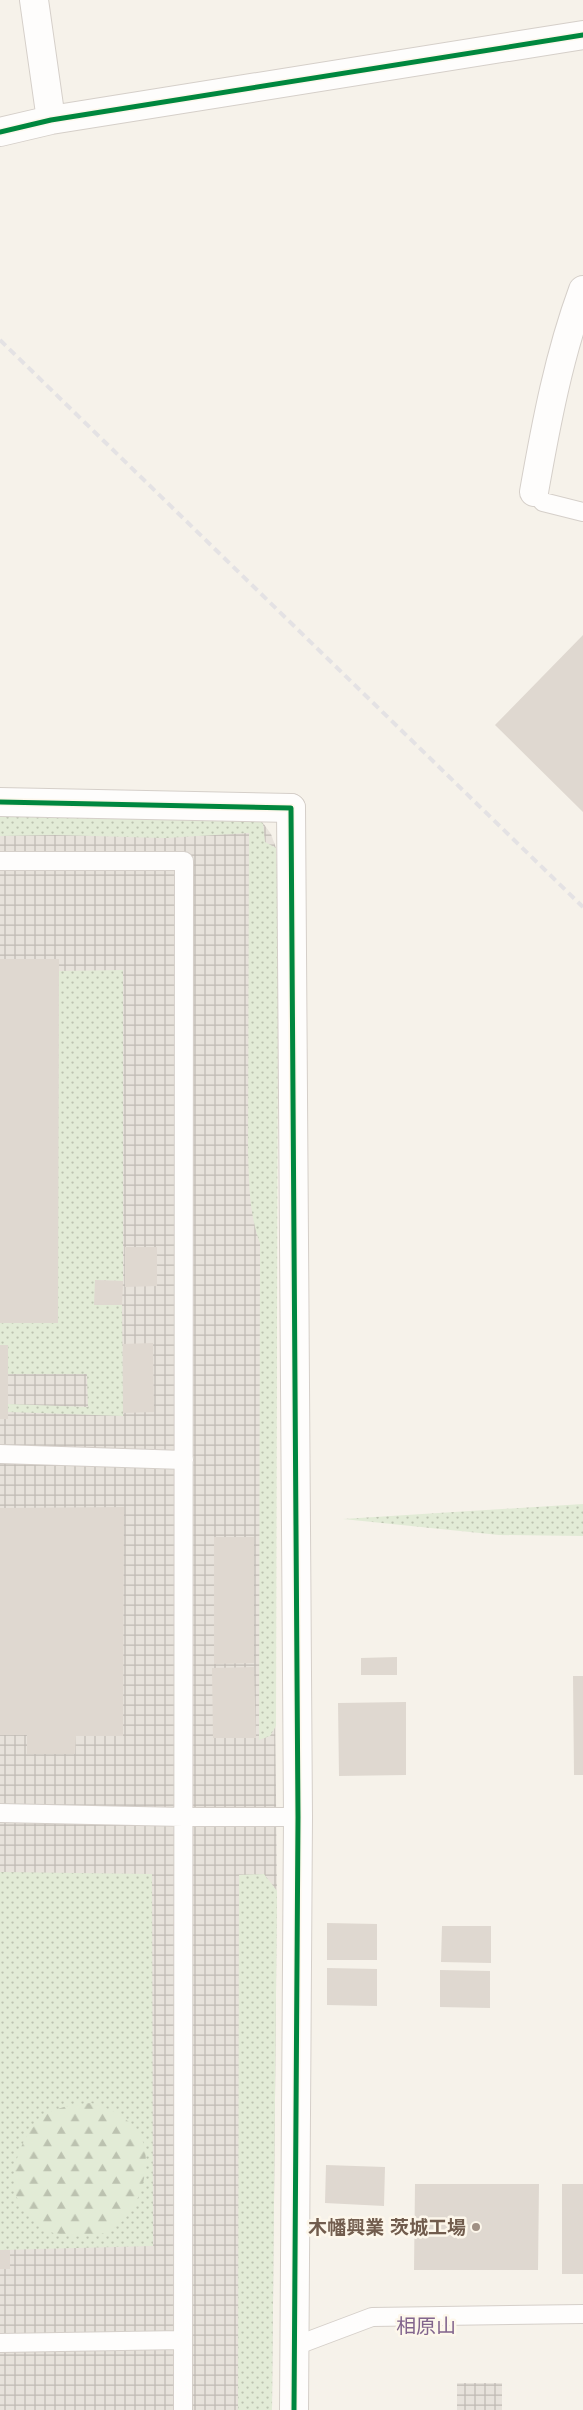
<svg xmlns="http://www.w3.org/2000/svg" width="583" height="2410" viewBox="0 0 583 2410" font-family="Jost,'Noto Sans JP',sans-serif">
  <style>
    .industrial { fill: url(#industrial-grid) }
    .grass { fill: url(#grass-dots) }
    .forest { fill: url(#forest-firs) }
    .building { fill: #dfd8d0 }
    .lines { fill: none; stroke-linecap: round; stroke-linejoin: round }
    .service-casing { stroke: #d5cfc9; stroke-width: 20 }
    .minor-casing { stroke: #d5cfc9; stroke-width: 30 }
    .tertiary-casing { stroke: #d5cfc9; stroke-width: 30 }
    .service { stroke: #fefdfc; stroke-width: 18 }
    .minor { stroke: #fefdfc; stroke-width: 28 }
    .tertiary { stroke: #fefdfc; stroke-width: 28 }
    .rail { stroke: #e4e2e4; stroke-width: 4; stroke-dasharray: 8 5; stroke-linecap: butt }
    .cycleway-casing { stroke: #fdf7eb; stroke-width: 8 }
    .cycleway { stroke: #00873e; stroke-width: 5 }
    .poi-dot { fill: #a09084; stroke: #fdf7eb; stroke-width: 2 }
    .labels { text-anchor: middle; stroke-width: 5; stroke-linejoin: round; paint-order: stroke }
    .poi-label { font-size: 19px; font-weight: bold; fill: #715c4d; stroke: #fdf7eb; text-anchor: end }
    .neighbourhood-label { font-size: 20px; fill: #82658d; stroke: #fdf7eb }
  </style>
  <defs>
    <pattern id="industrial-grid" width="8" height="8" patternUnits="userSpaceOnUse" patternTransform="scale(1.25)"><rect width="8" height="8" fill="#e7e2db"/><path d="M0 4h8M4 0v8" fill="none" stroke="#c0bab4"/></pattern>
    <pattern id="grass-dots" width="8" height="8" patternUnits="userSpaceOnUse" patternTransform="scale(1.25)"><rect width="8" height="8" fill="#e2ebd6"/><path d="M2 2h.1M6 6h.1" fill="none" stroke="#bcc2b0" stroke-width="1.8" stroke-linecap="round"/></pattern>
    <pattern id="forest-firs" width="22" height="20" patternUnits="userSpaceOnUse" patternTransform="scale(1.25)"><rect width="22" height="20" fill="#e2ebd6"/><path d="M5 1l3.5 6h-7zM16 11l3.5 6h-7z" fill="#bcc2b0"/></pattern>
  </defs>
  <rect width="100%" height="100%" fill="#f6f2ea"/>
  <path class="industrial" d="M0,816L253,817L263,823L271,834L276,848L278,919L275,1699L277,1891L272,2410H0Z
    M457,2383H502V2410H457Z"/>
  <path class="grass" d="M0,816L253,817L263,823L265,842L276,848L278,919L276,1726L270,1736L259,1740L260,1243C249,1214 249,1182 248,1151L249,833L165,838L55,835L0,836Z
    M123,970V1281L95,1280V1305H122L123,1416L8,1412V1404L88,1407L87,1374H8L0,1345V1323H57L59,971Z
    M583,1504V1536L499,1535L343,1519Z
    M0,1872L152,1874L153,2246L0,2250Z
    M264,1874L277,1891L272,2410H238L239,1875Z"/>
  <path class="forest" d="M91,2103C110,2108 133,2119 142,2139C154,2169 137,2222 104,2233C92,2237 75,2237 63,2235C58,2233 49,2233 45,2230C36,2225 24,2210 19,2202C4,2175 24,2126 50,2112C63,2106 77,2104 91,2103Z"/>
  <path class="building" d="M583,635V812L495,725Z
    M0,959H59L58,1323H0Z
    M125,1247H157V1286L125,1287Z
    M95,1280L123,1281L122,1305H94Z
    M153,1343L154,1412L123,1413V1344Z
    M0,1345H8V1419H0Z
    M124,1507L123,1736H76L75,1754H27V1735H0V1508Z
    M214,1537H254V1663L214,1664Z
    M397,1657V1675H361V1658Z
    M254,1667L256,1738H213L212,1668Z
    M573,1676H583V1775H574Z
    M406,1702V1775L339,1776L338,1703Z
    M327,1923L377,1924V1960H327Z
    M442,1926H491V1963L441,1962Z
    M327,1968L377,1969V2006L327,2005Z
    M440,1970L490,1971V2008L440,2007Z
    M326,2165L385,2167L384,2206L325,2203Z
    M415,2184H539L538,2270H414Z
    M562,2184H583V2274H562Z
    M0,2250H10V2269H0Z"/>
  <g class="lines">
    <g class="service-casing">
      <path id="service" d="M534,492L543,502L583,512
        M0,861H184L183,2410
        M0,1454L184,1460
        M0,1813L183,1817H298
        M0,2343L182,2340
        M295,2346L372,2317L583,2314"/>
    </g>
    <g class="minor-casing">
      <path id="minor" d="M34,0L51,120
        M0,132L51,120L583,35
        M534,492C546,424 559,355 583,290
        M0,802L291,808"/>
    </g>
    <g class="tertiary-casing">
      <path id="tertiary" d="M291,808L298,1817L294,2410"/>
    </g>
    <use href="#service" class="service"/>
    <use href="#minor" class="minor"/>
    <use href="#tertiary" class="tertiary"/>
    <path class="rail" d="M0,340L583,907"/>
    <g class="cycleway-casing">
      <path id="cycleway" d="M0,132L51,120L583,35
        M0,802L291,808L298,1817L294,2410"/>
    </g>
    <use href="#cycleway" class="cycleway"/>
  </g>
  <circle class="poi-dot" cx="476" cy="2227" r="5"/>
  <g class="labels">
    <g class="poi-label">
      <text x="466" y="2234">木幡興業 茨城工場</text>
    </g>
    <g class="neighbourhood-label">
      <text x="426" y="2333">相原山</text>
    </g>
  </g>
</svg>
